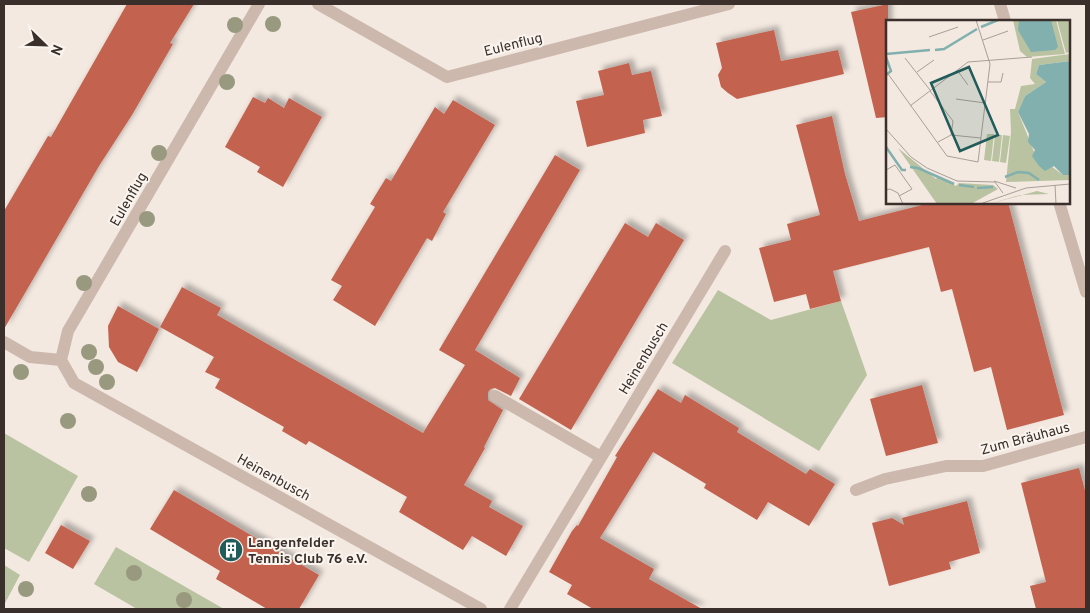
<svg xmlns="http://www.w3.org/2000/svg" width="1090" height="613" viewBox="0 0 1090 613" font-family="Overpass,sans-serif">
  <style>
    .green { fill: #bac3a1 }
    .building { fill: #c3624f; filter: url(#shadow) }
    .lines { fill: none; stroke-linecap: round; stroke-linejoin: round }
    .minor { stroke: #ccb8ad; stroke-width: 12 }
    .tree { fill: #98997f }
    .labels { text-anchor: middle; stroke-width: 4; stroke-linejoin: round; paint-order: stroke }
    .street-label { font-size: 14px; fill: #3a2f2b; stroke: #faf4ee }
    .poi-label { font-size: 14px; font-weight: bold; fill: #3a2f2b; stroke: #faf4ee; text-anchor: start }
    .inset-river { fill: none; stroke: #81b0ae; stroke-width: 2.5 }
    .inset-road { fill: none; stroke: #a99f98; stroke-width: 1 }
    .view { fill: #215b5a; fill-opacity: 0.15; stroke: #215b5a; stroke-width: 2.5 }
    .inset-edge { fill: none; stroke: #3a2f2b; stroke-width: 2.5 }
  </style>
  <defs>
    <filter id="shadow"><feDropShadow dx="4.5" dy="-4.5" stdDeviation="2.5" flood-color="#0004"/></filter>
  </defs>
  <rect width="100%" height="100%" fill="#f3e9e1"/>
  <path class="green" d="M718,290L771,320L841,301L867,375L819,451L672,363Z
    M4,433L78,476L29,562L4,548Z
    M116,547L224,609H137L94,584Z
    M4,565L20,575L4,605Z"/>
  <path class="building" d="M127,4H194L170,43L173,44L132,115L99,166L4,329V211L48,136L51,137Z
    M888,4V117L876,118L851,12Z
    M774,30L781,61L838,50L844,74L737,99L728,93L721,87L718,75L722,68L716,43Z
    M629,63L632,75L651,71L662,116L643,120L645,133L587,147L576,101L604,95L598,71Z
    M253,97L265,103L268,98L284,108L289,98L322,117L283,187L257,172L260,167L225,147Z
    M453,100L495,125L443,212L446,214L432,241L427,238L375,326L333,300L342,286L331,280L375,207L370,204L386,178L391,181L435,107L444,114Z
    M832,116L845,174L859,221L934,202H1008L1064,415L1007,430L991,367L974,372L952,289L941,292L929,247L833,271L841,301L810,309L806,294L774,302L759,248L791,240L787,224L820,215L796,125Z
    M555,155L580,170L475,350L520,378L511,396L495,388L491,389L488,392V400L503,410L484,447L485,448L464,485L492,501L489,507L523,526L506,556L472,536L463,550L399,512L407,497L309,441L306,445L282,431L284,427L215,388L220,379L205,372L214,357L160,327L182,287L221,308L217,315L423,433L465,365L439,350Z
    M625,223L648,237L656,223L684,240L571,430L519,399Z
    M118,306L159,329L137,372L118,362L109,347L108,326Z
    M922,385L938,443L886,456L870,399Z
    M658,389L681,403L685,395L739,428L737,432L806,474L810,469L835,484L809,526L768,502L757,520L704,488L706,484L653,452L600,538L654,569L649,579L702,609H593L567,594L572,585L549,572L572,531L577,525L578,526L617,457L615,456Z
    M1079,468L1086,494V609H1036L1030,586L1046,582L1021,483Z
    M174,490L319,575L299,609H267L216,579L220,571L150,529Z
    M967,501L980,553L949,562L951,569L889,586L872,523L892,518L904,525L902,518Z
    M61,525L90,541L73,569L45,553Z"/>
  <g class="lines">
    <path class="minor" d="M318,4L447,77L729,4
      M1000,4L1005,21
      M1059,202L1086,292
      M4,342L30,357L61,360
      M61,360L74,383L481,609
      M61,360L68,331L259,4
      M495,396L601,457
      M856,490L885,479L946,466H983L1086,437
      M510,609L725,251"/>
  </g>
  <g class="tree">
    <circle cx="273" cy="24" r="8"/>
    <circle cx="235" cy="25" r="8"/>
    <circle cx="227" cy="82" r="8"/>
    <circle cx="159" cy="153" r="8"/>
    <circle cx="147" cy="219" r="8"/>
    <circle cx="84" cy="283" r="8"/>
    <circle cx="89" cy="352" r="8"/>
    <circle cx="96" cy="367" r="8"/>
    <circle cx="21" cy="372" r="8"/>
    <circle cx="107" cy="382" r="8"/>
    <circle cx="68" cy="421" r="8"/>
    <circle cx="89" cy="494" r="8"/>
    <circle cx="134" cy="573" r="8"/>
    <circle cx="26" cy="589" r="8"/>
    <circle cx="184" cy="600" r="8"/>
  </g>
  <defs>
    <g id="building-disc" transform="scale(1.25)"><circle r="9.5" fill="#215b5a" stroke="#faf4ee"/><path d="M-4-6H4V6H1V3H-1V6H-4ZM-2.5-4.3h1.7v1.8h-1.7ZM.8-4.3h1.7v1.8H.8ZM-2.5-1h1.7V.8h-1.7ZM.8-1h1.7V.8H.8Z" fill="#fff"/></g>
  </defs>
  <g fill-rule="evenodd">
    <use href="#building-disc" x="231" y="550"/>
  </g>
  <g class="labels">
    <g class="street-label">
      <text transform="translate(513 44) rotate(-14)" y="5">Eulenflug</text>
      <text transform="translate(128 199) rotate(-60)" y="5">Eulenflug</text>
      <text transform="translate(643 358) rotate(-59)" y="5">Heinenbusch</text>
      <text transform="translate(1025 438) rotate(-15)" y="5">Zum Bräuhaus</text>
      <text transform="translate(274 477) rotate(29)" y="5">Heinenbusch</text>
    </g>
    <g class="poi-label">
      <text x="248" y="547">Langenfelder<tspan x="248" dy="16">Tennis Club 76 e.V.</tspan></text>
    </g>
  </g>
  <g transform="translate(886 20)">
    <rect width="184" height="184" fill="#f3e9e1"/>
    <path d="M170,0L179,34L141,37L134,31L127,0ZM171,0H184V32L180,33ZM184,34V41L153,45L150,54L160,62L139,76L132,92L149,134L177,155H184V160L120,162L125,112L124,89H129L135,66L149,64L144,58L146,39ZM101,114H108L105,141L98,140ZM109,115H116L113,142L106,141ZM117,115L124,116L120,143L114,142ZM12,128L50,159L52,156L70,166L73,163L107,165L112,169L85,184H51ZM151,171L163,174L134,175L103,184Z" fill="#bac3a1"/>
    <path d="M133,0H165L172,27L169,30L145,32L132,10ZM184,41V155H177L168,146L159,151L153,146L146,136L149,130L142,122L143,114L132,92L139,76L160,62L150,54L153,45Z" fill="#81b0ae"/>
    <path class="inset-river" d="M95,7L112,0M49,30L58,29L91,9M0,34L44,30M0,37L5,51L0,55M0,127L16,150H20M24,147L32,148L68,164M119,157L132,152L143,153L153,160M73,165L88,167M91,168L107,167"/>
    <path class="inset-road" d="M43,17L72,7M97,20L122,11M19,38L44,70M71,50L82,65M0,51L61,136L92,142L104,44L90,0M31,52L48,40M102,62H115L117,53M44,71L67,101L65,115M70,79L99,83M24,86L82,42L146,37M0,109L25,137L41,148L71,161L109,162L117,173M52,122L65,115L95,118M0,150L9,145L26,169L13,176M108,161L130,168M169,165L170,184M0,170L4,169L12,173L17,184M94,184L140,168L184,164"/>
    <path class="view" d="M83,47L112,115L74,131L45,63Z"/>
    <rect width="184" height="184" class="inset-edge"/>
  </g>
  <rect width="1090" height="613" fill="none" stroke="#3a2f2b" stroke-width="10"/>
  <g transform="translate(45 45) rotate(113)" stroke="#faf4ee" stroke-width="4" paint-order="stroke">
  <path d="M0-4L9 19L0 12L-9 19Z" fill="#3a2f2b"/>
  <text y="-8" font-size="14" font-weight="bold" text-anchor="middle" fill="#3a2f2b">N</text>
  </g>
</svg>
